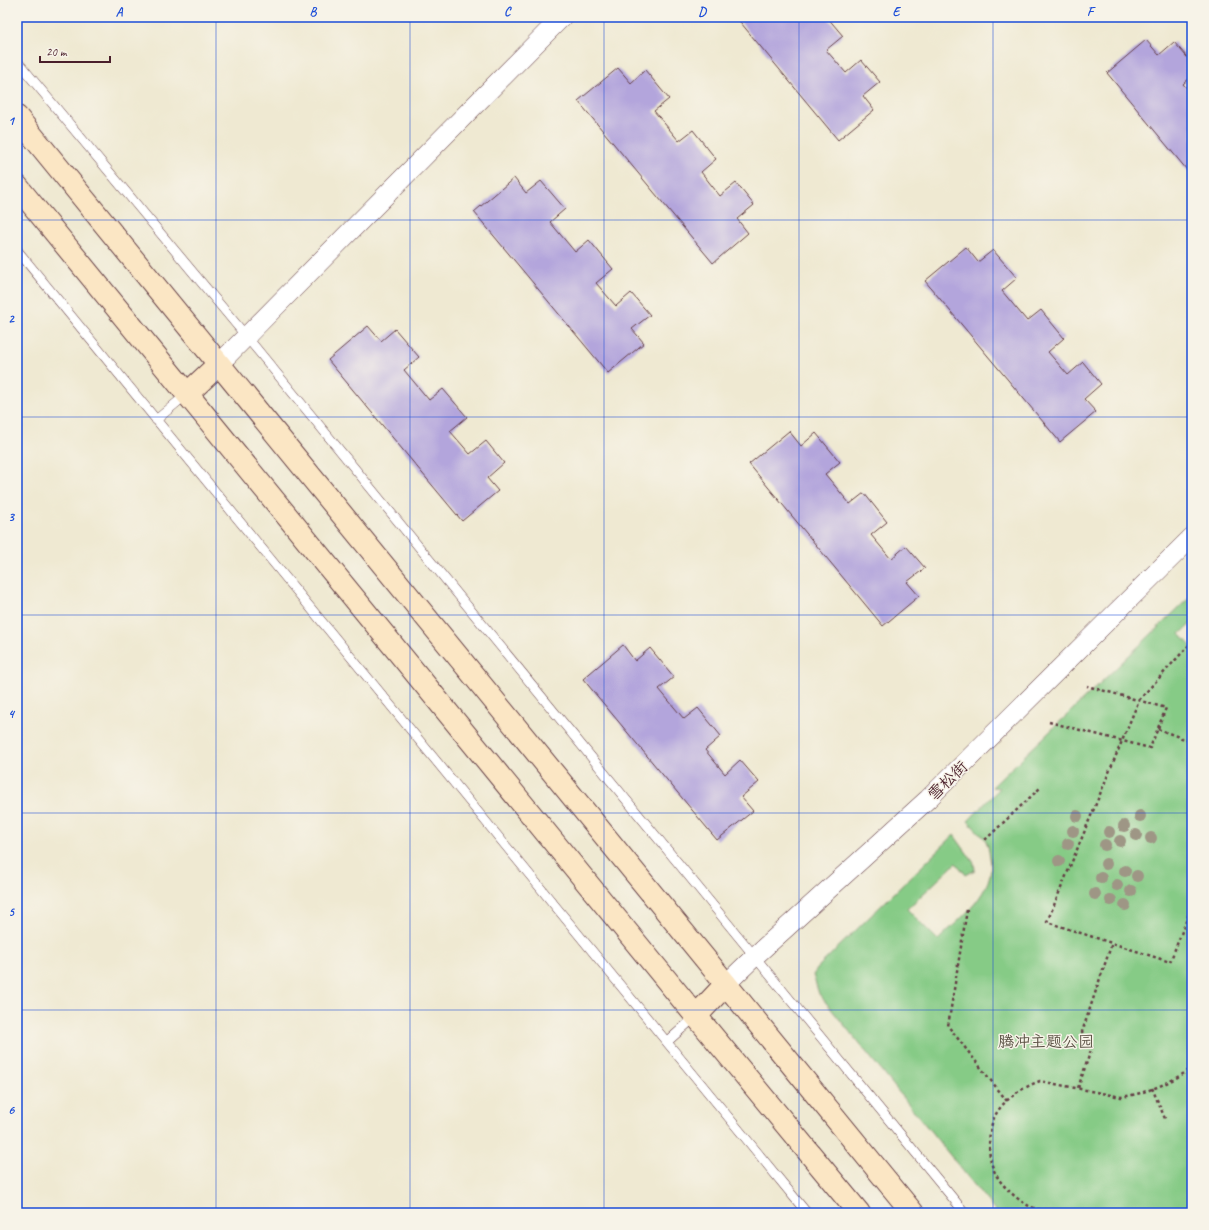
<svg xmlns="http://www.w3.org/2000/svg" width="1209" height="1230" viewBox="0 0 1209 1230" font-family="Caveat,'LXGW WenKai TC',sans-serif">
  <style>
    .green { fill: #86cb86; stroke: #687558 }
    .building { fill: #b3a5dc }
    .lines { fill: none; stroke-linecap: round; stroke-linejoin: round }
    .lane-casing { stroke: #633d44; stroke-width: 10 }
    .street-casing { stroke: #633d44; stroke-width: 20 }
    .secondary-casing { stroke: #633d44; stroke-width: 24 }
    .path { stroke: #633d44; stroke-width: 2.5; stroke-dasharray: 3 3; stroke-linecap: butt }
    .lane { stroke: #fff; stroke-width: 9 }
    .street { stroke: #fff; stroke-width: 19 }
    .secondary { stroke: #fbe6c4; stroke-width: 22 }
    .tree { fill: #9e9685 }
    .grid { fill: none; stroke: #1d4ed8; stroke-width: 1; stroke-opacity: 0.55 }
    .labels { text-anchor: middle; stroke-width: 3; stroke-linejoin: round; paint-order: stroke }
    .street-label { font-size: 16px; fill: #4a1f2b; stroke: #f7f3e8 }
    .park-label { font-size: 16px; fill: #5c5346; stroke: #f7f3e8 }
    .neatline { fill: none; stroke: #1d4ed8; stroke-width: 1.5 }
    .grid-label { font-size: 13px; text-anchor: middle; font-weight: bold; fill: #1d4ed8 }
  </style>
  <rect width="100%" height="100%" fill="#f7f3e8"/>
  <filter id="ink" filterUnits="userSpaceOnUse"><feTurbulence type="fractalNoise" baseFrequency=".025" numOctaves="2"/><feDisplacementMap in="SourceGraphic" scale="8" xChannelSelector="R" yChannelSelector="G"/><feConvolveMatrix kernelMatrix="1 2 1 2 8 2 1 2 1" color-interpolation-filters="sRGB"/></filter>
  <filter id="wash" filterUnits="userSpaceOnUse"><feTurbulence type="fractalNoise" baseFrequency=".012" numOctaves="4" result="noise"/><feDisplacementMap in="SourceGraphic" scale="16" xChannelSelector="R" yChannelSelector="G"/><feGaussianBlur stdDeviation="0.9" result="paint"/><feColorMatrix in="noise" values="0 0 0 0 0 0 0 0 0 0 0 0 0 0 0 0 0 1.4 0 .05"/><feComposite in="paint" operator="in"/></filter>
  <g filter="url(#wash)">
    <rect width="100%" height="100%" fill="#efe9d2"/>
    <path class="green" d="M1192,595V623L1180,634L1192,647V1213H997L819,994L813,975L820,965L954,835L974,863L975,870L966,875L956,863L907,909L938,940C960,918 997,892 990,857C989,851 988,844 985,839C980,833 973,827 968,821L1000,788L992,787Z"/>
    <g id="blocks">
      <path class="building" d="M736,17H804L805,19L807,17H827L843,36L826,50L846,73L861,60L880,82L863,96L874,110L838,140Z
        M1146,40L1159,55L1174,42L1192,63V76L1183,84L1192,94V176L1107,73Z
        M618,68L631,83L645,70L669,99L654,111L679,141L693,130L716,159L701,172L720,196L736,183L754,205L737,219L748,233L713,263L578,101Z
        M514,178L526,193L541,181L565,209L550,222L575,252L589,240L613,269L596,283L616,306L631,293L650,315L632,329L644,343L608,373L474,212Z
        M966,247L978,262L993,250L1017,278L1002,291L1027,321L1041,310L1064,338L1048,352L1068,375L1083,362L1101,384L1084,399L1096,412L1060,442L925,281Z
        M368,326L381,341L395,329L419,357L404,370L429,400L443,389L467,417L450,431L470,454L486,441L504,463L487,478L498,491L462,521L328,360Z
        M789,431L801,446L816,433L840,462L825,474L850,504L864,493L887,522L871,535L891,559L906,546L925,568L907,582L919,596L883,626L749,464Z
        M623,645L635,661L650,648L674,677L659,689L684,719L698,708L721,736L705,750L725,774L740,760L759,782L741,797L753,811L717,840L583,679Z"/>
    </g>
  </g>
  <g filter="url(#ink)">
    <use href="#blocks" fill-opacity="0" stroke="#633d44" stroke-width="1"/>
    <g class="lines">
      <g class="lane-casing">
        <path id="lane" d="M17,61L246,336L965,1213
          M17,250L807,1213
          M156,420L187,394
          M667,1042L696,1016"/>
      </g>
      <g class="street-casing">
        <path id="street" d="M219,364L562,17
          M726,984L754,957L928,799L1192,537"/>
      </g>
      <g class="secondary-casing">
        <path id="secondary" d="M17,117L913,1213
          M17,186L696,1016L859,1213
          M187,394L219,364
          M696,1016L726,984"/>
      </g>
      <path class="path" d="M1189,645L1139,700L1047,922L1170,962L1192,906
        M1049,722L1150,748L1166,708L1087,686
        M1158,729L1192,742
        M985,840L1040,788
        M967,910L948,1026L1007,1101
        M1078,1088L1092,1047L1082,1032L1112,943
        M1152,1088L1166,1121
        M1052,1213C1045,1211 1036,1209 1029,1206C1015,1198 998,1183 993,1168C987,1153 988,1128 996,1114C1005,1098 1024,1087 1040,1081L1121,1097C1145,1094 1172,1082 1192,1068"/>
      <use href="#lane" class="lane"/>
      <use href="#street" class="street"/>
      <use href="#secondary" class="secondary"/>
    </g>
    <g class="tree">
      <circle cx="1077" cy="816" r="6"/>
      <circle cx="1140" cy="816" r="6"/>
      <circle cx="1124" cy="826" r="6"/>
      <circle cx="1073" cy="831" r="6"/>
      <circle cx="1109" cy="832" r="6"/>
      <circle cx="1136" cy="835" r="6"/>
      <circle cx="1151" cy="838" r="6"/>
      <circle cx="1120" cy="841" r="6"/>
      <circle cx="1068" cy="844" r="6"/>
      <circle cx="1105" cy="845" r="6"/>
      <circle cx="1059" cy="861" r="6"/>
      <circle cx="1106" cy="864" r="6"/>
      <circle cx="1125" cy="871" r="6"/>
      <circle cx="1137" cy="876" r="6"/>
      <circle cx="1101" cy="878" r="6"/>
      <circle cx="1117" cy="885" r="6"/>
      <circle cx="1131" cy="891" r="6"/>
      <circle cx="1095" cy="894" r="6"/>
      <circle cx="1111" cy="900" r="6"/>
      <circle cx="1125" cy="905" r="6"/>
    </g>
  </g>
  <path class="grid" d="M216,17V1213M410,17V1213M604,17V1213M799,17V1213M993,17V1213M17,220H1192M17,417H1192M17,615H1192M17,813H1192M17,1010H1192"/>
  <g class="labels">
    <g class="street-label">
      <text transform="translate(947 780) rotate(-44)" y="6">雪松街</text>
    </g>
    <g class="park-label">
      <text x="1046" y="1047">腾冲主题公园</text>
    </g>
  </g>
  <rect width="1209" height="1230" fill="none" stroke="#f7f3e8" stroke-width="44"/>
  <path d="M40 56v6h70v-6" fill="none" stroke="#4a1f2b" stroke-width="2"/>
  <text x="46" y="56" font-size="12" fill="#4a1f2b" stroke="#f7f3e8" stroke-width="3" paint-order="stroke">20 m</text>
  <rect x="22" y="22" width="1165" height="1186" class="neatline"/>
  <g class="grid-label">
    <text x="119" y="16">A</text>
    <text x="313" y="16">B</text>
    <text x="507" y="16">C</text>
    <text x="702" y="16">D</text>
    <text x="896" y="16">E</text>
    <text x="1090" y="16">F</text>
    <text x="11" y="125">1</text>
    <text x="11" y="323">2</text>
    <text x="11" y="521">3</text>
    <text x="11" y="718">4</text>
    <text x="11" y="916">5</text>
    <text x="11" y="1114">6</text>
  </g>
</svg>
